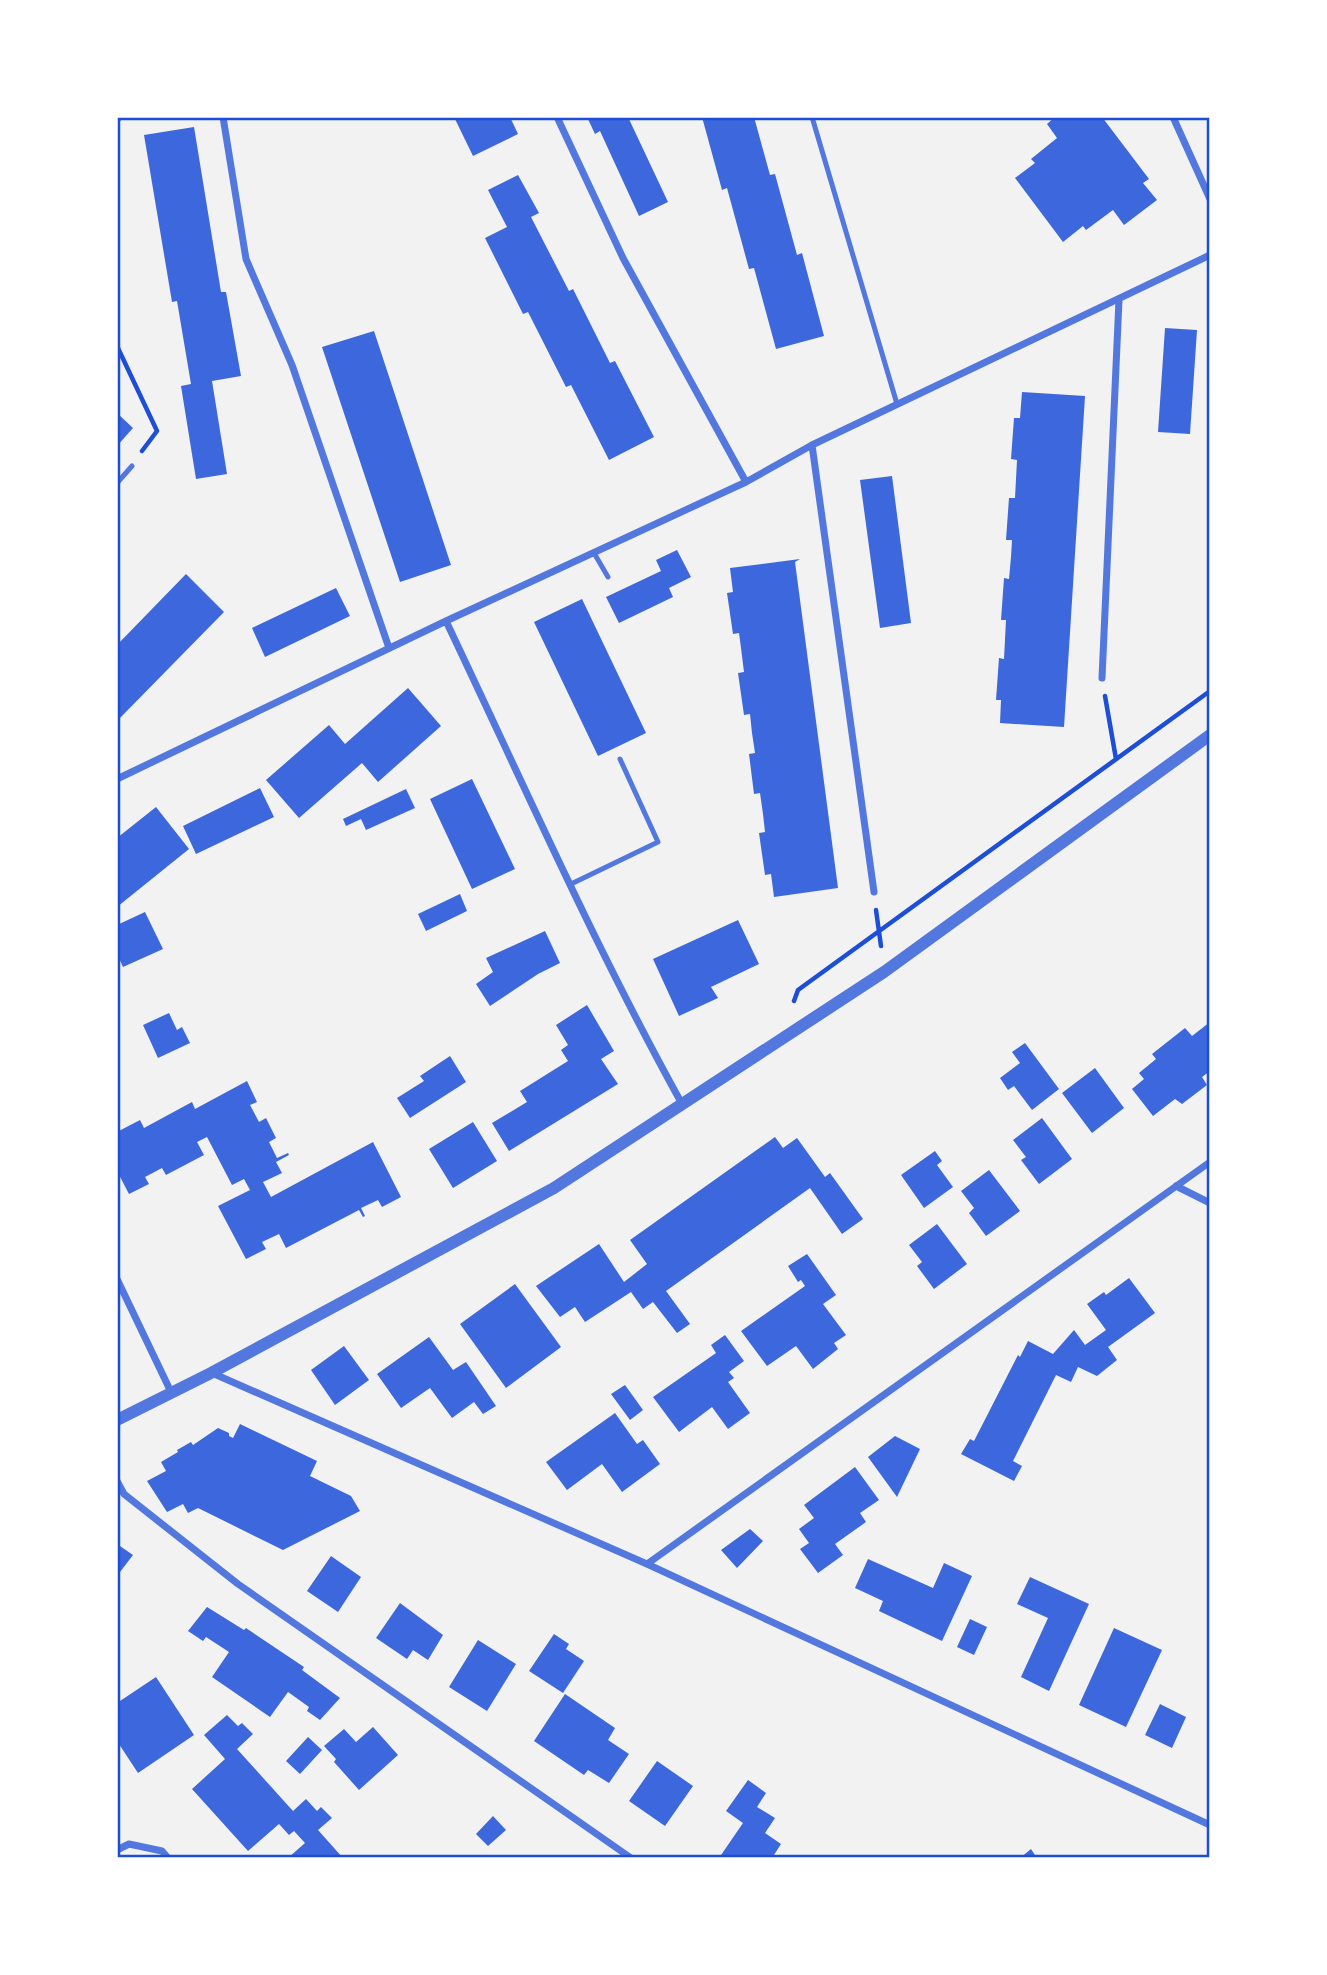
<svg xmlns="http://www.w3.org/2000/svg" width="1327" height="1975" viewBox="0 0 1327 1975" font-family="'Golos Text',sans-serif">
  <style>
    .building { fill: #3d67dc }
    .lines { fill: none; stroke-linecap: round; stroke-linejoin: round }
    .path { stroke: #1d4ed8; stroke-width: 4.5 }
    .service { stroke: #5277de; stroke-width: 5 }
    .minor { stroke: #5277de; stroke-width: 7 }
    .tertiary { stroke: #5277de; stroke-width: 12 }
    .neatline { fill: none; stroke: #1d4ed8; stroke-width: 2.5 }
  </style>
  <rect width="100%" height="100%" fill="#f2f2f2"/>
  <path class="building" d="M454,117H510L518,134L473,156Z
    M587,117H622L623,120L628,117L668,202L639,216L600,131L595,134Z
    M702,117H754L770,175L775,174L797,255L802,253L824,336L776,349L754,268L749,269L727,188L722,190Z
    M1055,117H1102L1149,179L1143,183L1157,200L1124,225L1113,210L1086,230L1083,226L1063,242L1015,178L1035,163L1031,159L1057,138L1047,124Z
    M194,127L221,292H226L241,376L212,381L227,474L196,479L181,386L191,384L177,301L172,302L144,135Z
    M518,175L539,213L531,217L569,291L573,289L610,363L615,361L654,437L609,460L571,385L566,387L528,312L523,314L485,238L507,227L488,190Z
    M1165,328L1197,330L1190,434L1158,432Z
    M374,331L451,565L400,582L322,347Z
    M1022,392L1085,396L1064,727L1000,723L1001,700H996L999,658L1004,659L1006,620H1001L1004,578L1009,579L1011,557L1012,540H1006L1009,498H1015L1017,460L1011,459L1014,418H1020Z
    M117,413L133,428L117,446Z
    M892,476L911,623L880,628L860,480Z
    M677,550L691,577L669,588L673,597L619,623L606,597L661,571L656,560Z
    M800,559L795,562L838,888L774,897L771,874L765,875L759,833L765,832L763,814L760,793L754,794L749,754L755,753L752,733L750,714L744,715L738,673L744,672L741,648L739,633L733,634L727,593L733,592L730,568Z
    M186,574L224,612L117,721V645Z
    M336,588L350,616L265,657L252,628Z
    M582,599L646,733L598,756L534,622Z
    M408,688L441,726L378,782L362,763L299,818L266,780L329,725L345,744Z
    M472,779L515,869L472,889L430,799Z
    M260,788L274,817L196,854L183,826Z
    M406,789L415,808L366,830L361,819L346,826L343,819Z
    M156,807L189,849L117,907V838Z
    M460,894L467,911L426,931L418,914Z
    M145,912L163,949L123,967L117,954V925Z
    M738,920L759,964L711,987L718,998L679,1016L653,959Z
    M545,931L560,963L538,974L490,1006L476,984L493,972L486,958Z
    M587,1005L614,1051L601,1059L618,1084L509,1151L492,1123L527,1102L520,1091L568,1061L561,1050L568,1045L556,1025Z
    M169,1013L177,1030L182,1027L190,1043L158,1058L143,1025Z
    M1210,1022V1071L1202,1077L1207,1085L1182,1104L1175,1099L1153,1116L1132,1089L1144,1079L1139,1073L1156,1059L1152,1054L1185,1028L1192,1036Z
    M1025,1043L1059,1089L1032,1110L1014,1086L1008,1090L1000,1078L1020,1063L1012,1052Z
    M450,1056L466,1082L410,1118L397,1098L424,1081L420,1076Z
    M1095,1068L1124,1108L1092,1133L1062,1093Z
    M247,1081L257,1102L250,1105L259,1122L266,1118L276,1138L269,1142L277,1158L288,1153L289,1155L276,1162L282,1173L263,1182L271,1197L373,1142L401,1197L382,1207L378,1200L361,1208L365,1216L363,1217L359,1210L286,1248L279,1234L262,1242L266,1249L246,1259L218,1206L250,1190L244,1179L232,1185L207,1137L197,1142L204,1155L166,1175L162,1168L145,1177L149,1184L129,1194L117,1171V1132L140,1120L144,1128L192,1102L195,1109Z
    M1042,1118L1072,1159L1039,1184L1021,1160L1026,1157L1013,1140Z
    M473,1122L497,1161L453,1188L429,1149Z
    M775,1137L783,1148L797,1138L825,1177L830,1173L863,1219L842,1234L810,1188L666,1291L690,1324L677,1333L653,1302L643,1309L631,1292L585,1322L575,1307L560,1317L536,1286L599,1244L624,1282L647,1264L630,1240Z
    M935,1151L942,1161L937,1165L953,1187L924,1208L901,1175Z
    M989,1170L1020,1211L986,1236L969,1213L974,1208L961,1191Z
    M937,1224L967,1264L934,1289L917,1266L922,1262L909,1245Z
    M807,1254L836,1295L823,1304L846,1335L834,1343L838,1349L813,1369L796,1346L767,1366L741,1331L805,1286L801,1280L798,1282L788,1266Z
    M1129,1278L1155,1313L1108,1347L1117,1360L1097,1376L1078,1367L1071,1382L1056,1375L1013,1461L1022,1466L1014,1481L961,1454L970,1439L974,1441L1018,1355L1020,1357L1028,1341L1053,1354L1074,1330L1085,1345L1106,1330L1087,1304L1104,1292L1106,1295Z
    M515,1284L561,1347L506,1388L460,1324Z
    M725,1335L744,1361L729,1372L734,1378L728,1382L750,1413L728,1429L712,1407L679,1432L653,1397L716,1353L711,1345Z
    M429,1337L453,1370L466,1362L496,1406L483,1414L474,1402L452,1418L430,1388L401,1408L377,1374Z
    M344,1346L369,1380L335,1405L311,1370Z
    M625,1385L643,1410L630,1420L611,1394Z
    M615,1413L637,1444L643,1440L660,1464L622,1492L602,1464L567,1490L546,1462Z
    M240,1424L317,1461L310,1476L351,1496L360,1511L283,1550L198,1508L188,1513L183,1504L167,1512L147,1481L166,1471L161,1462L178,1452L177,1450L191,1442L193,1445L218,1428L229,1433V1436L233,1438Z
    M895,1436L920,1449L897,1497L868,1457Z
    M855,1467L879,1500L860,1513L866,1522L835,1544L843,1555L818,1573L800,1549L809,1543L799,1529L814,1518L804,1505Z
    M750,1529L763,1541L737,1568L721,1550Z
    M117,1544L133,1555L117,1576Z
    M331,1556L361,1577L338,1612L307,1591Z
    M868,1559L933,1588L944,1563L972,1576L942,1641L879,1611L883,1601L855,1588Z
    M1030,1577L1089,1604L1049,1691L1021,1677L1048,1618L1017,1604Z
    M400,1603L443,1635L428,1660L413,1650L407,1659L376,1638Z
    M207,1607L244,1630L246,1628L304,1667L302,1670L340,1698L320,1720L307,1711L309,1707L288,1692L270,1717L212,1677L229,1652L206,1637L203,1641L188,1631Z
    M970,1619L987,1627L974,1655L957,1647Z
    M1114,1628L1162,1650L1126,1727L1079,1705Z
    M554,1634L569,1644L566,1649L584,1661L563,1693L529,1671Z
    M478,1640L516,1664L487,1711L449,1687Z
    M156,1677L194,1735L138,1773L117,1741V1703Z
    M565,1694L615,1728L608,1740L629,1754L609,1783L588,1770L584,1775L534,1741Z
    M1160,1704L1186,1717L1172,1748L1145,1735Z
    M227,1715L238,1726L242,1723L253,1734L237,1749L293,1811L306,1799L317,1811L321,1807L332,1818L318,1830L343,1858H288L305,1843L294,1831L289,1835L279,1824L248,1851L192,1789L225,1759L204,1735Z
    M373,1727L398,1755L359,1790L334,1762L336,1759L324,1746L344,1729L356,1742Z
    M308,1737L322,1750L300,1774L286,1761Z
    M657,1761L693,1786L665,1826L629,1801Z
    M748,1780L766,1793L757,1807L775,1818L765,1833L781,1844L772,1858H719L743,1823L726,1811Z
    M493,1816L506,1830L488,1846L476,1834Z
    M1031,1849L1037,1858H1020Z"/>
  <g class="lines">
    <path class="path" d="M117,122L120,117
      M117,346L157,431L142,451
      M1105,696L1116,759
      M876,910L881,946
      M794,1001L798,990L1210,691"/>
    <path class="service" d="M812,117L897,404
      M117,483L132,466
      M594,553L608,577
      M571,884L658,842L620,759"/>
    <path class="minor" d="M223,117L246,259L292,365L389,648
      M557,117L623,258L746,482
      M1173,117L1210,199
      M812,445L874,892
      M446,621C523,783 595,947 682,1104
      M1102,678L1119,300
      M117,779L446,621L746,482L812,445L1210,255
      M1176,1186L1210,1203
      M117,1279L171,1392
      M212,1373L647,1564L1210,1825
      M117,1481L124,1494L238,1584L631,1858
      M647,1564L1210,1162
      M117,1850L129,1844L162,1851L168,1858"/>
    <path class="tertiary" d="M117,1420L211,1373L554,1188L884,972L1210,735"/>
  </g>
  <rect width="1327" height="1975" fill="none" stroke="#ffffff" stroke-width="238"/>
  <rect x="119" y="119" width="1089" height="1737" class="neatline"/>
</svg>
